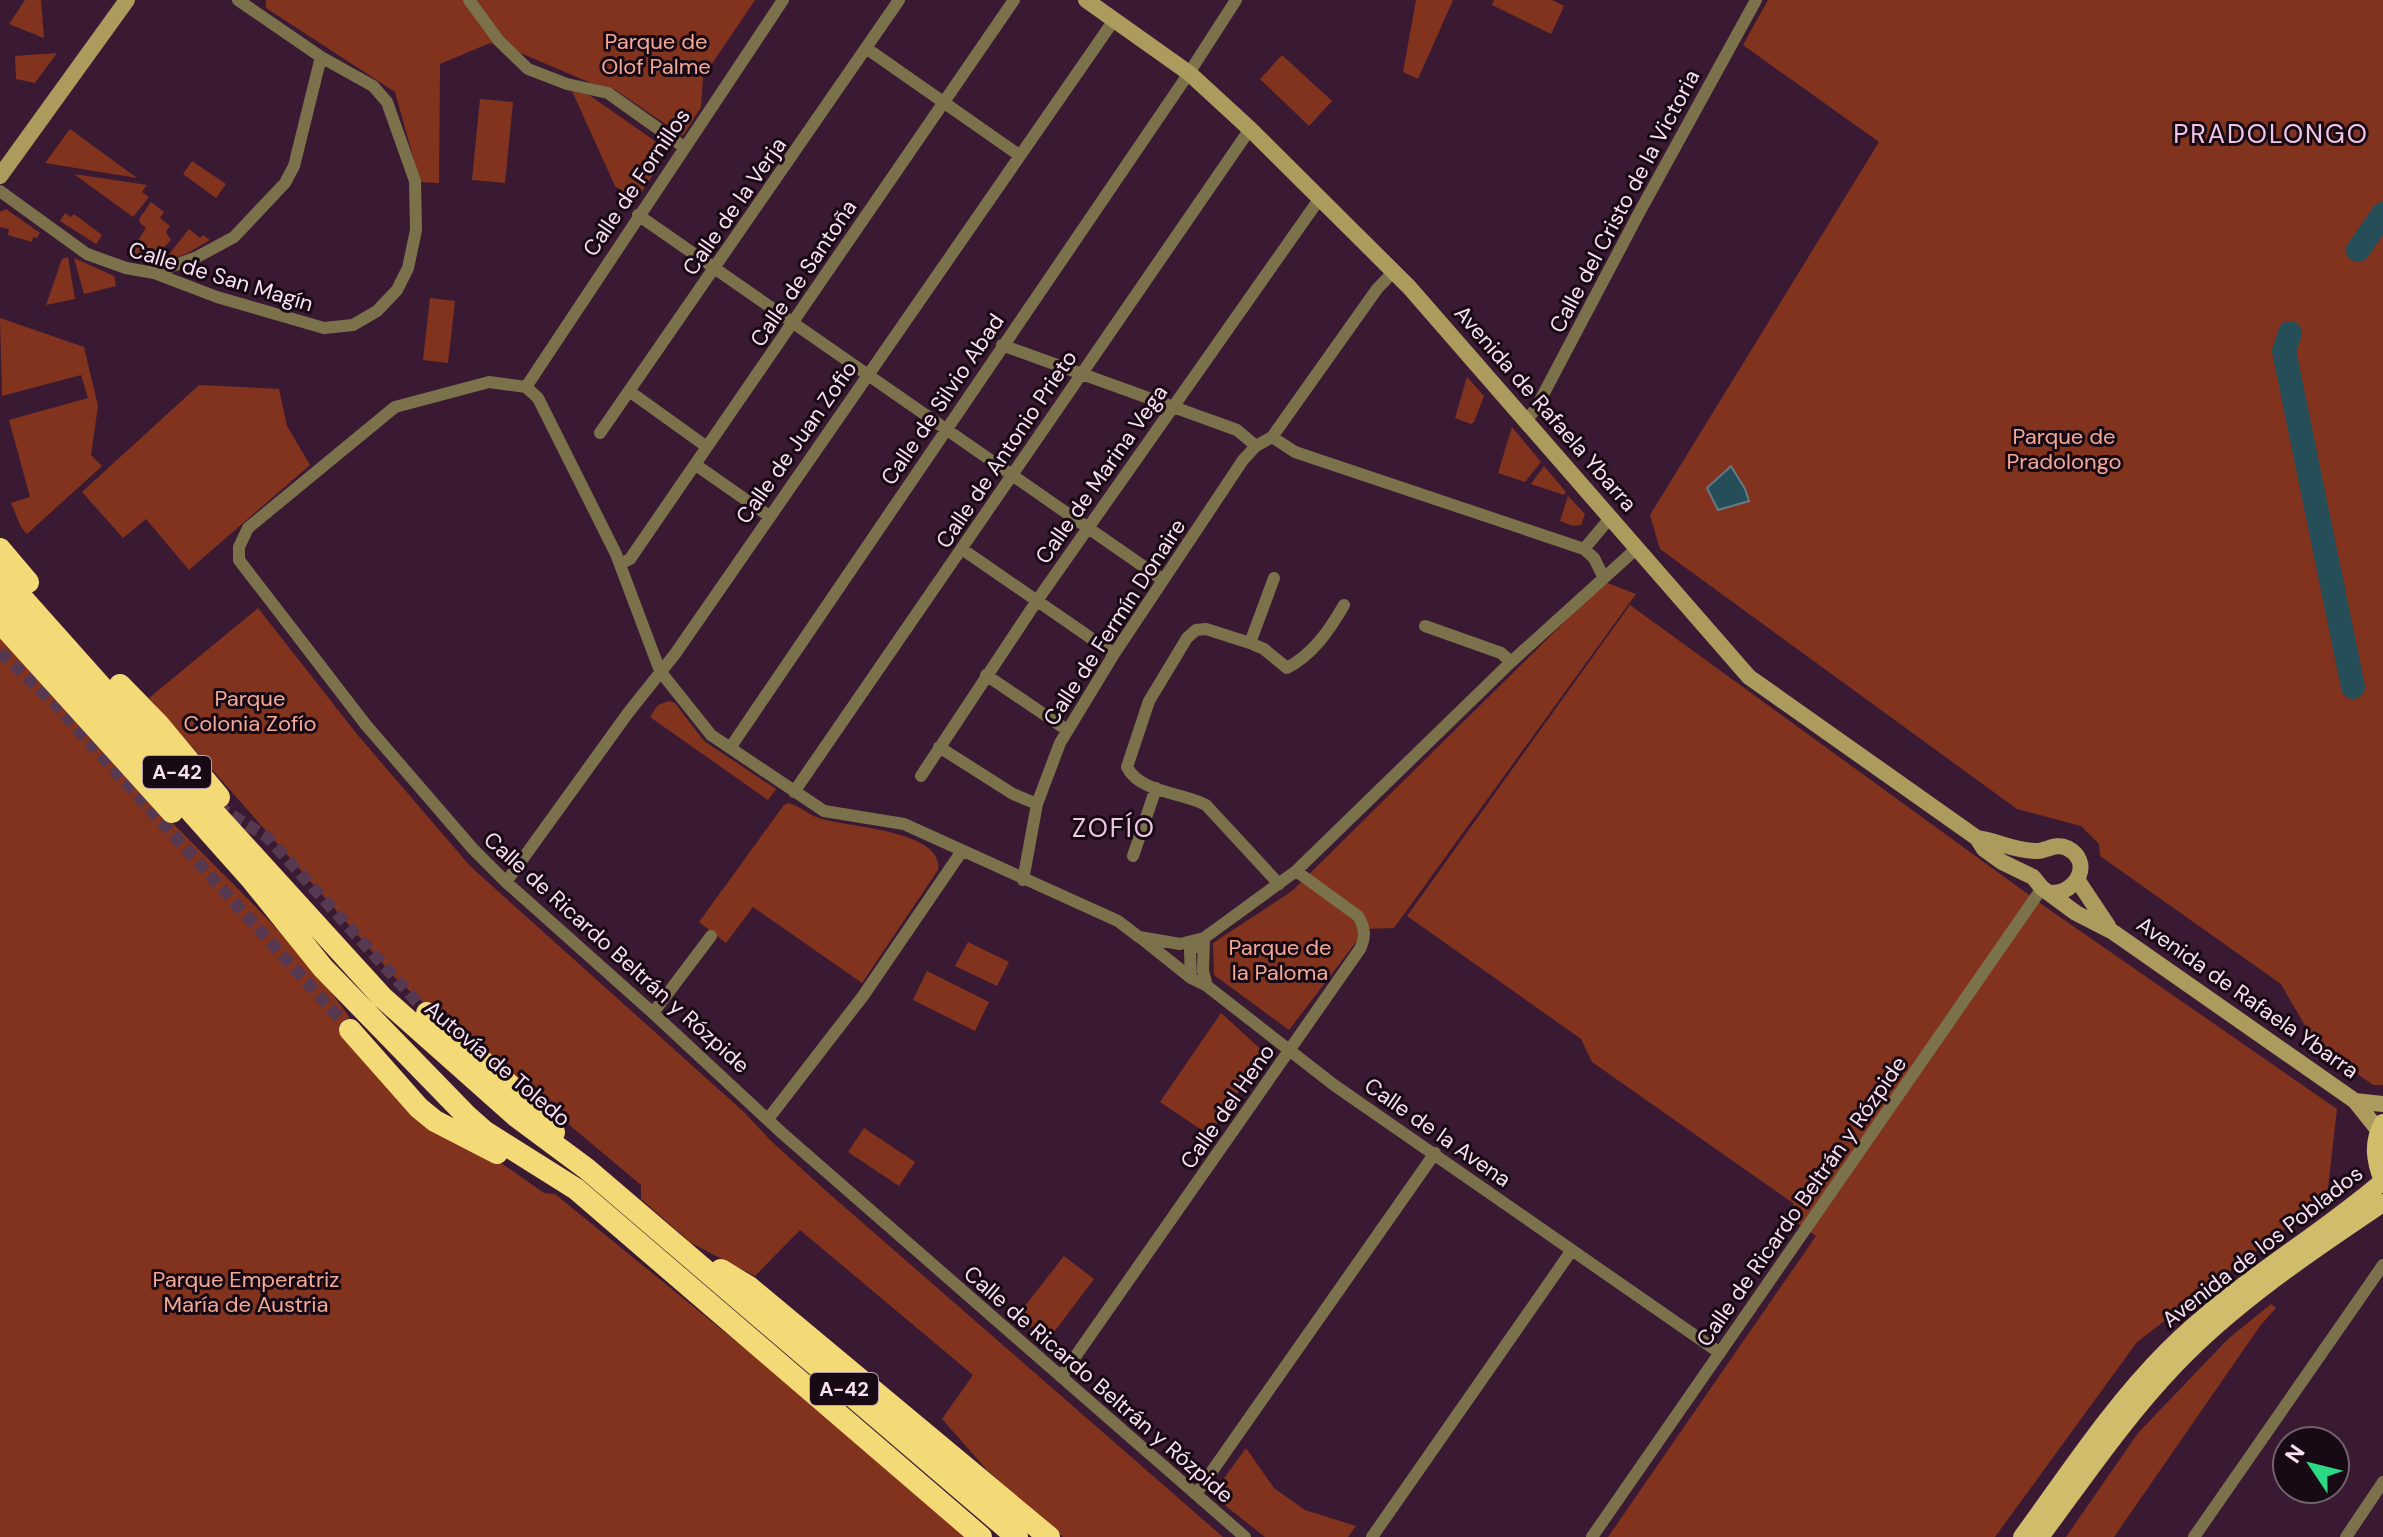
<svg xmlns="http://www.w3.org/2000/svg" width="2383" height="1537" viewBox="0 0 2383 1537" font-family="'DM Sans',sans-serif">
  <style>
    .green { fill: #81331e }
    .water { fill: #254e59; stroke: #647a87; stroke-width: 2 }
    .lines { fill: none; stroke-linecap: round; stroke-linejoin: round }
    .river { stroke: #254e59; stroke-width: 24 }
    .street-tunnel { stroke: #563850; stroke-width: 12; stroke-dasharray: 12 6; stroke-linecap: butt }
    .street { stroke: #7b724c; stroke-width: 12 }
    .secondary { stroke: #ab9c5e; stroke-width: 16 }
    .primary { stroke: #d1bc6b; stroke-width: 18 }
    .highway { stroke: #f3da76; stroke-width: 22 }
    .labels { text-anchor: middle; stroke-width: 6; stroke-linejoin: round; paint-order: stroke }
    .shield { fill: #180a15; stroke: #b4a0af; stroke-width: 2 }
    .shield-label { font-size: 20px; font-weight: bold; fill: #f7e1f1 }
    .park-label { font-size: 22px; fill: #f3a996; stroke: #180a15 }
    .street-label { font-size: 22px; fill: #f7e1f1; stroke: #180a15 }
    .quarter-label { font-size: 26px; letter-spacing: 2px; fill: #f1c6e5; stroke: #180a15 }
  </style>
  <rect width="100%" height="100%" fill="#3a1a33"/>
  <path class="green" d="M25,0H41L44,38L9,24Z
    M266,0H755L703,77L701,107L683,136L614,89L591,83L511,49L490,43L440,64L439,183L420,182L395,92L266,8Z
    M1416,0H1453L1418,79L1403,72Z
    M1494,0H1552L1564,6L1551,34L1492,5Z
    M1768,0H2383V1085H2373L2315,1043L2281,984L2100,856L2099,844L2081,826L2017,809L1660,549L1650,515L1879,142L1743,45Z
    M57,53L35,83L16,79L15,56Z
    M1282,55L1332,101L1309,126L1260,79Z
    M572,91L589,95L665,148V156L636,201L615,186Z
    M480,99L513,102L505,183L472,180Z
    M70,129L137,178L45,163Z
    M192,161L226,184L216,198L183,174Z
    M74,174L147,185L142,192L149,197L133,217Z
    M151,202L164,212L160,218L170,226L166,232L171,240L150,262L136,261L133,248L146,228L140,223L139,219Z
    M6,209L40,233L37,238L33,237L32,242L8,235L9,229L0,227V212Z
    M65,213L71,217L74,214L102,235L96,244L60,221Z
    M189,229L200,238L203,235L210,240L186,254L163,262Z
    M68,257L75,299L46,305L62,259Z
    M74,258L114,276L116,286L84,294Z
    M430,298L455,301L448,363L423,360Z
    M0,318L84,347L98,406L91,455L102,466L27,534L21,527L11,503L30,497L9,420L88,398L81,375L2,396Z
    M1467,377L1484,396L1474,422L1471,424L1455,418Z
    M199,385L279,389L287,426L310,465L189,570L146,519L123,538L82,492Z
    M1512,427L1541,462L1525,482L1498,473Z
    M1544,466L1566,492L1564,495L1531,484Z
    M1568,496L1585,514L1581,525L1573,526L1560,521Z
    M1605,582L1636,594L1394,928L1366,929L1289,1030L1214,975L1213,943L1292,891Z
    M1630,605L2047,908L2337,1109L2327,1197L2137,1342L1995,1537H1608L1816,1236L1796,1222L1793,1203L1592,1062L1581,1039L1407,916Z
    M258,608L356,733L470,866L745,1113L770,1140L825,1190L1223,1537H1063L987,1470L942,1419L973,1375L800,1230L755,1276L691,1243L641,1199V1185L399,982L149,698Z
    M0,628C55,690 108,754 165,815C231,884 303,947 356,1027L349,1032L487,1153L544,1193L555,1194L785,1381L966,1537H0Z
    M669,701L675,703L704,741L776,789L768,800L650,717L658,705Z
    M788,803C801,806 809,816 822,819C849,827 945,831 938,870L862,983L753,907L726,943L699,922L784,805Z
    M968,942L1009,962L997,986L955,966Z
    M927,971L989,1002L975,1031L913,1000Z
    M1221,1013L1265,1053L1209,1135L1160,1102Z
    M864,1128L915,1162L899,1186L848,1152Z
    M1064,1256L1094,1279L1048,1340L1017,1316Z
    M2271,1304L2276,1308L2260,1326L2114,1537H2066L2138,1433L2228,1339Z
    M1246,1448L1274,1488L1305,1510L1356,1526L1348,1537H1265L1222,1503L1217,1488Z"/>
  <path class="water" d="M1731,466L1745,489L1749,501L1718,510L1707,488Z"/>
  <g class="lines">
    <path class="river" d="M2358,250L2383,214
      M2290,333L2284,351L2353,687"/>
    <path class="street-tunnel" d="M0,652L53,702L350,1030
      M217,806L267,837L427,1013"/>
    <path class="street" d="M469,0L499,41L528,69L567,84L608,93L684,147
      M866,48L1019,155
      M0,191L87,254L126,268L154,273L217,297L324,328L353,325L377,311L397,290L408,268L416,230L415,181L387,102L373,86L321,57L238,0
      M638,215L1163,580
      M154,273L197,257L234,237L285,183L294,166L321,57
      M1002,345L1237,430L1256,446L1272,437L1295,452L1584,549L1594,558L1604,578
      M526,387L489,382L395,407L248,528L239,547V560L366,725L473,849L506,882L653,1013L782,1133L1245,1537
      M526,387L538,398L616,554L660,671L711,735L824,811L904,824L1118,921L1139,937L1180,944L1204,938
      M526,387L783,0
      M629,391L707,447
      M1526,420L1535,410L1639,213L1756,0
      M600,433L899,0
      M1272,437L1377,289L1394,271
      M696,465L769,516
      M962,549L1114,654
      M1584,549L1610,518
      M620,564L630,559L1014,0
      M1425,626L1501,653L1511,662
      M1250,643L1274,578
      M986,675L1067,730
      M939,747L1013,794L1037,804
      M730,748L1189,73L1236,0
      M921,776L1036,602L1320,198
      M794,792L1250,129
      M1133,856L1156,788
      M1023,880L1037,804L1060,743L1114,654L1243,460L1256,446
      M506,882L628,713L675,654L1114,20
      M1279,884L1206,805C1182,792 1140,793 1127,767L1149,701L1187,638L1196,630L1206,629L1250,643L1264,649L1287,668C1313,654 1329,631 1344,605
      M1141,938L1191,978L1207,986L1334,1085L1720,1353
      M1204,938L1203,971L1207,986
      M1191,978L1190,951L1204,938L1296,871L1511,662L1636,549
      M653,1013L711,936
      M768,1119L863,996L962,851
      M1061,1377L1360,949C1366,936 1365,928 1358,916L1296,871
      M1196,1494L1435,1153
      M1372,1537L1572,1250
      M1592,1537L2042,888
      M2194,1537L2383,1265
      M2346,1537L2383,1482"/>
    <path class="secondary" d="M1086,0L1189,73L1250,129L1409,287L1749,677L1977,838L1984,849L2002,862L2033,877L2042,888L2076,913L2113,932L2355,1101L2379,1131
      M0,176L127,0
      M1977,838C1998,841 2014,851 2037,851C2048,850 2056,843 2067,848C2093,861 2078,893 2051,893
      M2078,881L2108,926
      M2355,1101L2383,1104"/>
    <path class="primary" d="M2022,1537C2068,1474 2112,1406 2168,1350C2233,1285 2314,1240 2383,1181C2375,1161 2372,1143 2383,1123
      M2040,1537C2084,1478 2125,1417 2176,1364C2236,1301 2312,1251 2383,1203"/>
    <path class="highway" d="M0,549L28,582
      M0,573L180,775L382,997L517,1117L587,1169L1017,1537
      M0,597L252,880L323,968L466,1115L484,1131L576,1189L981,1537
      M0,622L172,812
      M120,685L159,725L219,797
      M427,1013L521,1095L554,1132
      M350,1030L419,1108L435,1121L497,1153
      M721,1270L749,1287L1049,1537"/>
  </g>
  <g class="labels">
    <g class="shield">
      <rect x="143" y="756" width="68" height="32" rx="6"/>
      <rect x="810" y="1373" width="68" height="32" rx="6"/>
    </g>
    <g class="shield-label">
      <text x="177" y="779">A-42</text>
      <text x="844" y="1396">A-42</text>
    </g>
    <g class="park-label">
      <text x="656" y="49">Parque de<tspan x="656" dy="25">Olof Palme</tspan></text>
      <text x="2064" y="444">Parque de<tspan x="2064" dy="25">Pradolongo</tspan></text>
      <text x="250" y="706">Parque<tspan x="250" dy="25">Colonia Zofío</tspan></text>
      <text x="1280" y="955">Parque de<tspan x="1280" dy="25">la Paloma</tspan></text>
      <text x="246" y="1287">Parque Emperatriz<tspan x="246" dy="25">María de Austria</tspan></text>
    </g>
    <g class="street-label">
      <text transform="translate(636 182) rotate(-56)" y="8">Calle de Fornillos</text>
      <text transform="translate(1624 201) rotate(-62)" y="8">Calle del Cristo de la Victoria</text>
      <text transform="translate(734 206) rotate(-55)" y="8">Calle de la Verja</text>
      <text transform="translate(803 273) rotate(-56)" y="8">Calle de Santoña</text>
      <text transform="translate(221 276) rotate(17)" y="8">Calle de San Magín</text>
      <text transform="translate(942 399) rotate(-56)" y="8">Calle de Silvio Abad</text>
      <text transform="translate(1546 408) rotate(49)" y="8">Avenida de Rafaela Ybarra</text>
      <text transform="translate(796 442) rotate(-55)" y="8">Calle de Juan Zofio</text>
      <text transform="translate(1006 449) rotate(-56)" y="8">Calle de Antonio Prieto</text>
      <text transform="translate(1101 474) rotate(-55)" y="8">Calle de Marina Vega</text>
      <text transform="translate(1114 622) rotate(-57)" y="8">Calle de Fermín Donaire</text>
      <text transform="translate(617 952) rotate(42)" y="8">Calle de Ricardo Beltrán y Rózpide</text>
      <text transform="translate(2248 997) rotate(35)" y="8">Avenida de Rafaela Ybarra</text>
      <text transform="translate(498 1063) rotate(40)" y="8">Autovía de Toledo</text>
      <text transform="translate(1227 1106) rotate(-55)" y="8">Calle del Heno</text>
      <text transform="translate(1438 1132) rotate(35)" y="8">Calle de la Avena</text>
      <text transform="translate(1801 1201) rotate(-55)" y="8">Calle de Ricardo Beltrán y Rózpide</text>
      <text transform="translate(2262 1246) rotate(-38)" y="8">Avenida de los Poblados</text>
      <text transform="translate(1099 1384) rotate(41)" y="8">Calle de Ricardo Beltrán y Rózpide</text>
    </g>
    <g class="quarter-label">
      <text x="2271" y="143">PRADOLONGO</text>
      <text x="1114" y="837">ZOFÍO</text>
    </g>
  </g>
  <g transform="translate(2311 1465) rotate(305)"><circle r="38" fill="#180a15" stroke="#71606d" stroke-width="2"/>
  <path d="M0-6L14 30L0 20L-14 30Z" fill="#2cd884"/>
  <text y="-12" font-size="22" font-weight="bold" text-anchor="middle" fill="#f7e1f1">N</text>
  </g>
</svg>
